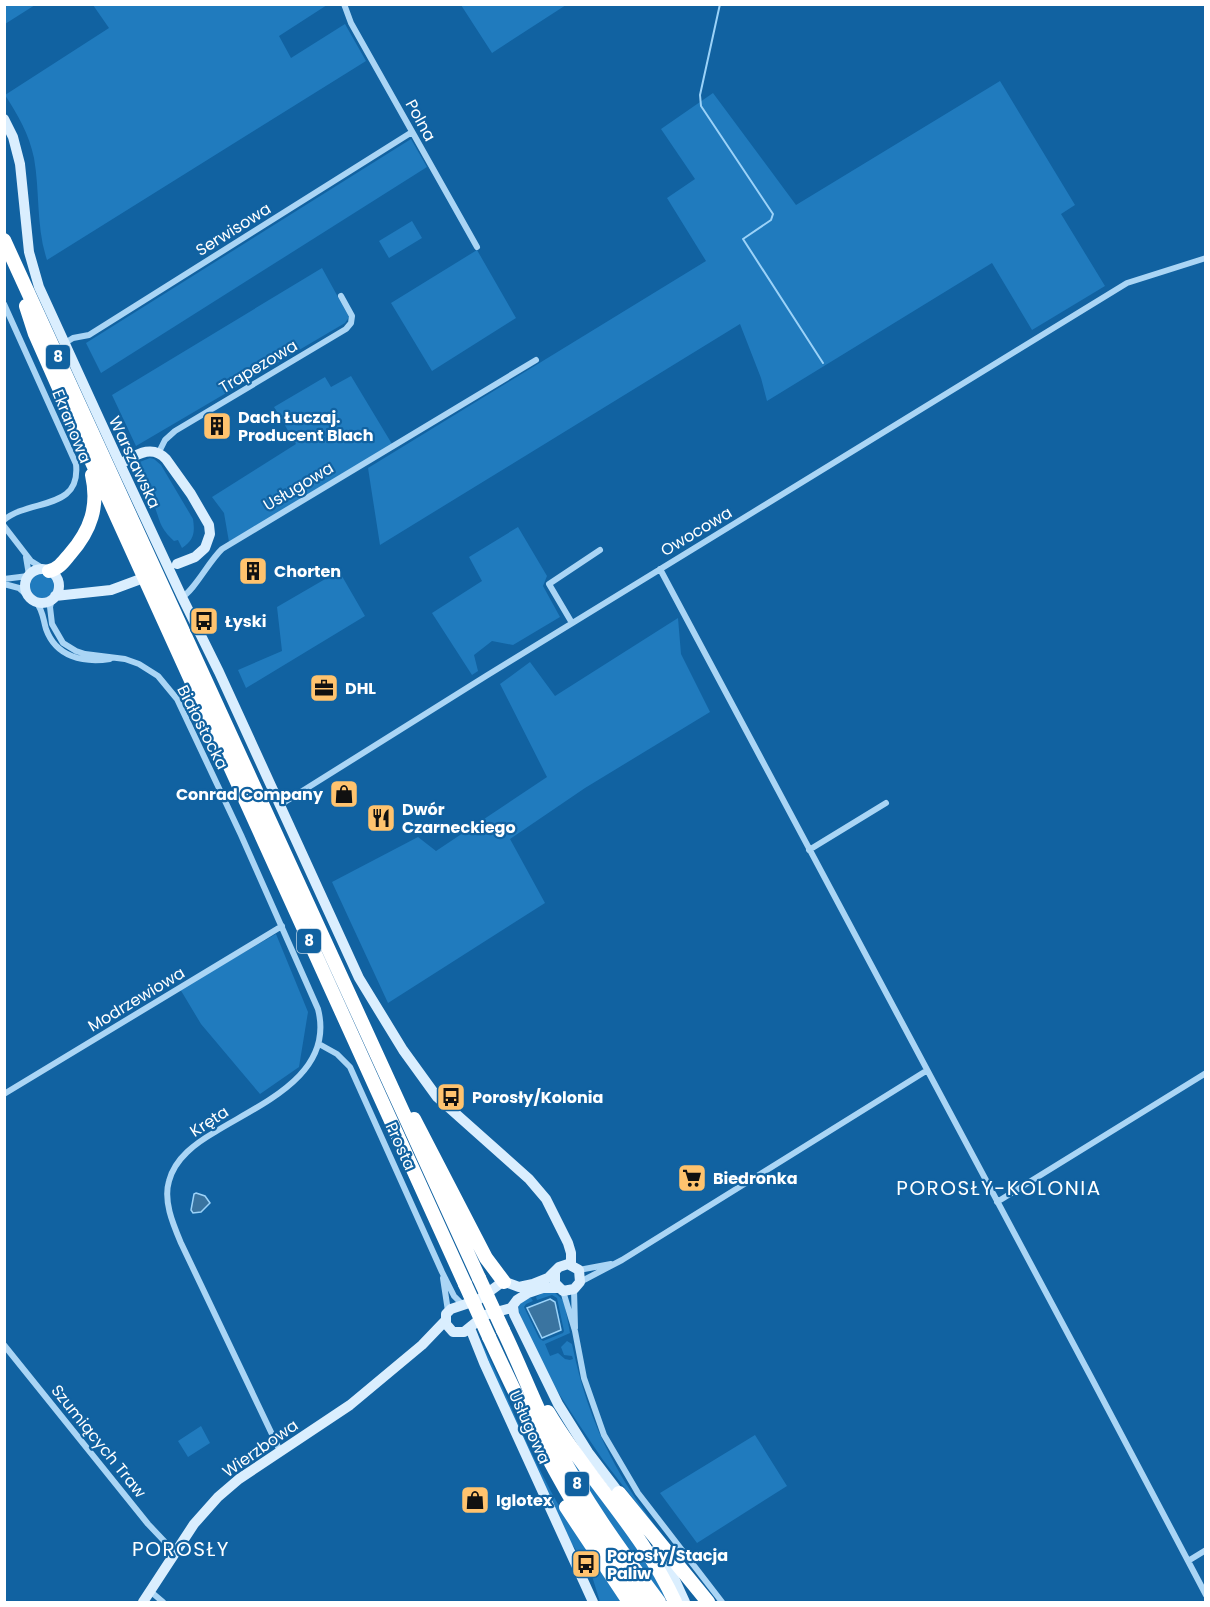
<svg xmlns="http://www.w3.org/2000/svg" width="1210" height="1607" viewBox="0 0 1210 1607" font-family="Poppins,sans-serif">
  <style>
    .green { fill: #207bbe }
    .water { fill: #3a74a0; stroke: #9bd2f8; stroke-width: 1.5 }
    .lines { fill: none; stroke-linecap: round; stroke-linejoin: round }
    .stream { stroke: #9bd2f8; stroke-width: 2 }
    .street { stroke: #aad5f5; stroke-width: 6 }
    .secondary { stroke: #daeefe; stroke-width: 10 }
    .highway { stroke: #fff; stroke-width: 14 }
    .highway-bridge { stroke: #fff; stroke-width: 14 }
    .labels { text-anchor: middle; stroke-width: 4.5; stroke-linejoin: round; paint-order: stroke }
    .shield { fill: #1162a1; stroke: #b8d0e3; stroke-width: 1.5 }
    .shield-label { font-size: 15px; font-weight: bold; fill: #fff }
    .street-label { font-size: 16px; fill: #fff; stroke: #1162a1 }
    .poi-label { font-size: 16px; font-weight: bold; fill: #fff; stroke: #1162a1; text-anchor: start }
    .quarter-label { font-size: 20px; letter-spacing: 1.5px; fill: #fff; stroke: #1162a1 }
  </style>
  <rect width="100%" height="100%" fill="#1162a1"/>
  <path class="green" d="M5,4H35V5L5,24Z
    M93,5H327L279,36L291,58L345,24L366,61L47,260C36,227 40,192 34,158C29,134 18,115 5,95L109,28Z
    M461,5H566L492,53Z
    M1000,81L1075,205L1061,214L1105,286L1032,330L992,263L767,401L761,378L740,324L380,545L368,468L706,261L667,198L695,179L661,129L713,93L796,205Z
    M411,139L427,167L101,373L86,343Z
    M412,221L422,238L389,258L379,241Z
    M477,250L516,318L432,371L391,303Z
    M322,268L349,317L345,323L136,446L112,395Z
    M351,376L392,444L229,542L224,513L212,497L296,444L274,407L325,377L331,387Z
    M150,458L154,459L161,465L193,519C195,533 194,540 182,548L178,540L174,541C158,526 161,521 153,503C148,491 142,480 137,468V463Z
    M518,527L547,576L543,586L560,617L513,645L492,641L474,655L478,671L472,675L432,613L482,581L469,557Z
    M339,571L365,616L246,688L238,670L282,651L277,607Z
    M30 586a12 12 0 1 1 24 0a12 12 0 1 1-24 0Z
    M678,618L681,654L710,712L585,788L510,839L545,903L388,1003L332,882L418,837L436,851L547,777L500,684L530,662L555,696Z
    M276,934L308,1012L299,1067L260,1094L201,1024L180,989Z
    M546,1291H553L564,1301L570,1333L545,1344L550,1356L558,1353L565,1359L570,1360L573,1359L572,1356L564,1355L561,1347L567,1341L572,1344C580,1383 592,1421 611,1457C638,1510 680,1556 716,1602H713L603,1460L578,1423L550,1380L518,1310L520,1302L525,1298H531L533,1301L526,1304L524,1307L539,1338L543,1341L563,1333L564,1331L557,1298L552,1295L537,1300L536,1297Z
    M476,1331C501,1379 519,1430 544,1478C566,1522 594,1562 623,1602H600L588,1563L586,1558L584,1559L582,1555L580,1556L570,1541L476,1336Z
    M201,1426L210,1443L188,1457L178,1441Z
    M557,1435L637,1544L669,1602L650,1582L613,1532Z
    M755,1435L787,1486L697,1543L660,1493Z"/>
  <path class="water" d="M196,1193L205,1196L210,1203L201,1212L193,1213L191,1210L194,1194Z
    M550,1299L555,1302L561,1330L542,1338L527,1308Z"/>
  <g class="lines">
    <path class="stream" d="M720,4L700,95L701,106L773,214L771,220L743,239L823,363"/>
    <path class="street" d="M344,4L351,23L477,247
      M4,304L76,464C81,511 31,498 4,520
      M65,343L73,338L89,335L412,132
      M159,452L165,440L175,431L346,329L351,323L352,316L341,296
      M4,526L31,561L44,569
      M26,557L29,575
      M660,569L1091,1377L1206,1595
      M4,579L28,576
      M4,584L19,588L29,597
      M182,597C194,591 209,561 222,549L536,360
      M52,599L50,607L52,624L63,643L76,651L85,654L125,659L139,664L158,676L177,699L241,835L318,1009C335,1075 260,1104 215,1132C196,1143 175,1158 169,1181C163,1201 173,1224 181,1243L280,1451
      M36,602C43,610 43,619 46,629C56,657 83,663 110,659
      M572,623L549,584L600,550
      M280,805L486,676L1127,283L1206,258
      M809,850L886,803
      M319,1044L337,1054L350,1067L442,1272L454,1296L463,1305
      M4,1094L282,926
      M997,1202L1206,1073
      M579,1270L611,1264
      M443,1278L448,1311
      M580,1282L622,1260L926,1071
      M574,1289L575,1328
      M563,1291L575,1331L584,1378L604,1435L638,1493L722,1602
      M4,1345L148,1524L166,1543L176,1550
      M1188,1561L1206,1550
      M150,1591L163,1602"/>
    <path class="secondary" d="M4,119L13,137L20,164L29,252L39,287L120,464L182,597L219,672L359,978L403,1050L437,1097L529,1179L546,1199L568,1243L571,1253V1264
      M120,464C135,456 151,443 166,459L191,494L209,525L210,534L205,548L195,557L177,564
      M25 586a17 17 0 1 1 34 0a17 17 0 1 1-34 0Z
      M55,596L111,590L138,580
      M555,1272V1283L563,1291L574,1289L580,1282L579,1270L568,1264L559,1267L548,1278L533,1284L519,1287L508,1283H501L478,1300L451,1309L446,1314V1324L453,1332H464L485,1315L511,1308L517,1300L528,1293L543,1288H559
      M513,1306L514,1314L558,1404L588,1452L623,1498
      M470,1328L484,1363L593,1602
      M657,1548L669,1567L685,1602
      M143,1602L194,1524L218,1497L239,1479L350,1405L422,1345L445,1321"/>
    <path class="highway" d="M4,240L479,1278
      M26,306L35,334L85,447L465,1284
      M49,571C59,569 64,561 70,554C91,530 99,506 92,475
      M414,1119L486,1258L504,1282
      M503,1330C521,1367 535,1406 554,1442C584,1500 621,1551 659,1602
      M489,1337C516,1395 544,1454 577,1509C597,1542 621,1572 645,1602
      M548,1412C587,1478 643,1532 675,1602
      M619,1493L708,1602
      M566,1507L629,1602"/>
    <path class="highway-bridge" d="M479,1278L503,1330
      M465,1284L489,1337"/>
  </g>
  <defs>
    <g id="building-square" transform="scale(1.5)"><rect x="-9" y="-9" width="18" height="18" rx="4" fill="#ffc36e" stroke="#1162a1"/><path d="M-4-6H4V6H1V3H-1V6H-4ZM-2.5-4.3h1.7v1.8h-1.7ZM.8-4.3h1.7v1.8H.8ZM-2.5-1h1.7V.8h-1.7ZM.8-1h1.7V.8H.8Z" fill="#111"/></g>
    <g id="bus-square" transform="scale(1.5)"><rect x="-9" y="-9" width="18" height="18" rx="4" fill="#ffc36e" stroke="#1162a1"/><path d="M-5-6H5V4H4V6H2V4H-2V6H-4V4H-5ZM-3.5-4V0h7V-4ZM-3.5 1.2v1.5H-2V1.2ZM2 1.2v1.5H3.5V1.2Z" fill="#111"/></g>
    <g id="office-square" transform="scale(1.5)"><rect x="-9" y="-9" width="18" height="18" rx="4" fill="#ffc36e" stroke="#1162a1"/><path d="M-6-3h4V-5.5h4V-3h4V5H-6ZM-1-4.5V-3h2v-1.5ZM-6 0V1H6V0Z" fill="#111"/></g>
    <g id="shop-square" transform="scale(1.5)"><rect x="-9" y="-9" width="18" height="18" rx="4" fill="#ffc36e" stroke="#1162a1"/><path d="M-5-2.5h2.3a2.7 3.5 0 0 1 5.4 0H5L5.5 6h-11ZM-1.5-2.5h3a1.5 2.3 0 0 0-3 0Z" fill="#111"/></g>
    <g id="restaurant-square" transform="scale(1.5)"><rect x="-9" y="-9" width="18" height="18" rx="4" fill="#ffc36e" stroke="#1162a1"/><path d="M-5-6h1v4h1v-4h1v4h1v-4h1v5L-1.5 .5V6h-2V.5L-5-1ZM5-6V6H3V1.5H1.5Q1.5-4 5-6Z" fill="#111"/></g>
    <g id="supermarket-square" transform="scale(1.5)"><rect x="-9" y="-9" width="18" height="18" rx="4" fill="#ffc36e" stroke="#1162a1"/><path d="M-6-5.5h2.5l.6 2H6L4.5 2H-2.5L-4.4-4H-6ZM-1.5 3.2a1.3 1.3 0 1 0 .1 0ZM3 3.2a1.3 1.3 0 1 0 .1 0Z" fill="#111"/></g>
  </defs>
  <g fill-rule="evenodd">
    <use href="#building-square" x="217" y="426"/>
    <use href="#building-square" x="253" y="571"/>
    <use href="#bus-square" x="204" y="621"/>
    <use href="#office-square" x="324" y="688"/>
    <use href="#shop-square" x="344" y="794"/>
    <use href="#restaurant-square" x="381" y="818"/>
    <use href="#bus-square" x="451" y="1097"/>
    <use href="#supermarket-square" x="692" y="1178"/>
    <use href="#shop-square" x="475" y="1500"/>
    <use href="#bus-square" x="586" y="1564"/>
  </g>
  <g class="labels">
    <g class="shield">
      <rect x="46" y="345" width="24" height="24" rx="4.5"/>
      <rect x="297" y="929" width="24" height="24" rx="4.5"/>
      <rect x="565" y="1472" width="24" height="24" rx="4.5"/>
    </g>
    <g class="shield-label">
      <text x="58" y="362">8</text>
      <text x="309" y="946">8</text>
      <text x="577" y="1489">8</text>
    </g>
    <g class="street-label">
      <text transform="translate(421 120) rotate(61)" y="6">Polna</text>
      <text transform="translate(233 229) rotate(-32)" y="6">Serwisowa</text>
      <text transform="translate(258 366) rotate(-31)" y="6">Trapezowa</text>
      <text transform="translate(72 426) rotate(68)" y="6">Ekranowa</text>
      <text transform="translate(135 462) rotate(65)" y="6">Warszawska</text>
      <text transform="translate(298 486) rotate(-31)" y="6">Usługowa</text>
      <text transform="translate(696 531) rotate(-31)" y="6">Owocowa</text>
      <text transform="translate(203 727) rotate(63)" y="6">Białostocka</text>
      <text transform="translate(136 999) rotate(-31)" y="6">Modrzewiowa</text>
      <text transform="translate(209 1121) rotate(-33)" y="6">Kręta</text>
      <text transform="translate(401 1146) rotate(66)" y="6">Prosta</text>
      <text transform="translate(530 1427) rotate(66)" y="6">Usługowa</text>
      <text transform="translate(99 1441) rotate(51)" y="6">Szumiących Traw</text>
      <text transform="translate(260 1448) rotate(-35)" y="6">Wierzbowa</text>
    </g>
    <g class="poi-label">
      <text x="238" y="423">Dach Łuczaj.<tspan x="238" dy="18">Producent Blach</tspan></text>
      <text x="274" y="577">Chorten</text>
      <text x="225" y="627">Łyski</text>
      <text x="345" y="694">DHL</text>
      <text x="323" y="800" text-anchor="end">Conrad Company</text>
      <text x="402" y="815">Dwór<tspan x="402" dy="18">Czarneckiego</tspan></text>
      <text x="472" y="1103">Porosły/Kolonia</text>
      <text x="713" y="1184">Biedronka</text>
      <text x="496" y="1506">Iglotex</text>
      <text x="607" y="1561">Porosły/Stacja<tspan x="607" dy="18">Paliw</tspan></text>
    </g>
    <g class="quarter-label">
      <text x="999" y="1195">POROSŁY-KOLONIA</text>
      <text x="181" y="1556">POROSŁY</text>
    </g>
  </g>
  <rect width="1210" height="1607" fill="none" stroke="#ffffff" stroke-width="12"/>
</svg>
